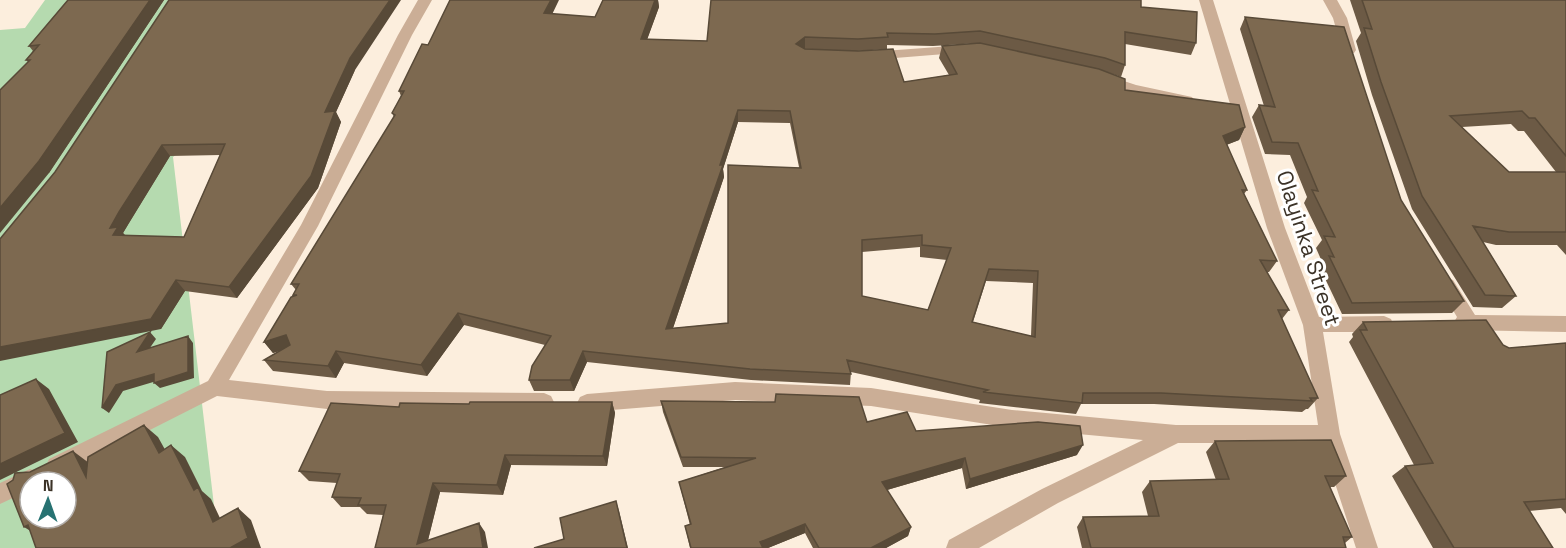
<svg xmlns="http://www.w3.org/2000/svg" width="1566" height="548" viewBox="0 0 1566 548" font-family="'Space Grotesk',sans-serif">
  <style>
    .green { fill: #b5daaf; fill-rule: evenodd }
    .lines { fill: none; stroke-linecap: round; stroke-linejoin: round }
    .minor { fill: #cbae96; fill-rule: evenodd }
    .wall { fill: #6c5a45; fill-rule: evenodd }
    .shaded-wall { fill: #584a38 }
    .building { fill: #7d6950; stroke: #584a38; stroke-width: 1.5; fill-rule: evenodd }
    .labels { text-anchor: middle; stroke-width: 6; stroke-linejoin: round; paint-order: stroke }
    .street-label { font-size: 22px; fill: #3b3227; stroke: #fff }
  </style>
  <rect width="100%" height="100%" fill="#fceedd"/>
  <path class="green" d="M45,0H380L173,157L219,548H0V30L25,28ZM30,482H66V518H30Z"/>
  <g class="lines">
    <path class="minor" d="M418,0H432L412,35L318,226L229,380L327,391L544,393L551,396L554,402L551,408L544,411L327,409L217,396L65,473L57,476L49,473L46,466L49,459L208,381L301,225L398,35Z
      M1199,0H1213L1285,228L1319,317L1384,316L1391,319L1393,324L1391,329L1384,332H1323L1340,434L1378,548H1356L1322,443H1178L1058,503L979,548H946L949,540L1042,489L1143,440L1012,428L871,406L735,400L587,412L580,409L577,403L580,397L587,394L735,382L871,388L1012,410L1176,425H1318L1303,325L1267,228Z
      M1323,0H1337L1347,18L1356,50L1354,53L1349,54L1342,50L1333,18Z
      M965,45L970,46L972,49L970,52L870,60L863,56L870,52Z
      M1103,74L1136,85L1192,97L1194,100L1187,105L1128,92L1098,81L1096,78Z
      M1447,278L1453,280L1475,315L1566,316V332L1463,330L1456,327L1454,322L1457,317L1438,285L1441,280Z
      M30,469L38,472L41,479L39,482H30V490L0,504V483Z"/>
  </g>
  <path class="wall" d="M68,0H164L49,173L28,62L26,60L33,51L29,46Z
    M603,0H658L659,7L647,39L707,41L1141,7L1196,43L1191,55L1125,44V65L1121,77L1101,70L1125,90L1245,127L1239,140L1226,145L1247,190L1244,194L1277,261L1269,272H1267L1289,310L1282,319L1318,398L1308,409H1306L1302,412L1154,404H1081L1076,414L979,403L980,400L851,372L850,385L751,380L587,362L574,391H534L529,380L545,345L464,325L427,376L344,363L336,378L273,371L264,360L279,351L273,353L264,342L294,296L293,295L296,290L291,284L394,117L392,113L401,96L399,91L428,45L553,14L595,17ZM978,43H980L942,46L939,58L949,75L904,82L857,51L887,49V45L933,46ZM738,122L790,123L799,167L728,323L673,328L724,177L723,169ZM920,247V257L947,260L928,310L862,296V252ZM986,281L1033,283L1031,336L973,322Z
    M1350,0H1566V255L1557,245H1496L1483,242L1516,296L1502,308L1473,307L1412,209L1372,95L1356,41L1361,33ZM1511,124L1518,131H1524L1556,172H1509L1462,127Z
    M1245,17L1401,200L1464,301L1452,313L1342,314L1320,268L1323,264L1316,248L1322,240L1304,203L1307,197L1290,155L1265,154L1252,117L1259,105L1264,106L1240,29Z
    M355,70L336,112L341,122L318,188L237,298L185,291L161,329L55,172ZM220,155L184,237L126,236L123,233L129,223L170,156Z
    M1363,322L1503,345L1509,348L1566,343V514L1561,508L1529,511L1553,548H1433L1392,476L1405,466L1414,465L1349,342L1353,337L1352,334Z
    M661,401L867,422L916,431L1077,455L966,489L962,468L887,490L911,527L908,536L886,548H813L805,533L768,548H690L685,526L690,525L679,482L725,467H683L663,412Z
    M612,402L615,413L607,466L511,465L503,495L440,492L428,540L485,532L375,548L383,515L367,514L360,507H341L332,497L337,483L309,481L299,471L399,407L469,404Z
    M1215,441L1346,476L1334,487H1330L1352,537L1345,543L1346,548H1082L1077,527L1083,517L1148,516L1142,492L1150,481L1216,480L1206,452Z"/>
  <path class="shaded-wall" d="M150,0H164L49,173L0,233V208Z
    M390,0H401L355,70L336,112L341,122L318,188L237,298L229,287L325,112L350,58Z
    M551,0H559L547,25L544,13Z
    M655,0H658L659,7L643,51L641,39Z
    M805,37V49L796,44Z
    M738,110V122L723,169L724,177L669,340L666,329Z
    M1245,127L1239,140L1216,149L1223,136Z
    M162,145L170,156L129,223L123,233L128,239L113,235L110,228L119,212Z
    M176,280L185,291L161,329L0,361V347Z
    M458,313L464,325L427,376L421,365Z
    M150,332L156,339L143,358L137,352Z
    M286,335L295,346L273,353L264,342Z
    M188,336L193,343L194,378L160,388L154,383Z
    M336,351L344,363L336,378L328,366Z
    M583,351L587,362L574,391L570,380Z
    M154,374L160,380L123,391L109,413L102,408L116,385Z
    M36,379L49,389L78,442L0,480V464Z
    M612,402L615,413L607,466L603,456Z
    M144,425L158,437L173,464L159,453Z
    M171,445L185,457L202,491L211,499L227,533L213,522L194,490Z
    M1083,445L1077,455L966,489L970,479Z
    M73,451L89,463L86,477Z
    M505,455L511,465L503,495L497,485Z
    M965,458L962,468L880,492L882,482Z
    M433,483L440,492L426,548L417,544Z
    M616,501L619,511L628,548H627Z
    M238,508L251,520L261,548H230Z
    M479,523L485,532L488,548H483Z
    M805,524V533L768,548H761L760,542Z
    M28,525L42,538L24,527Z
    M911,527L908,536L886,548H871Z"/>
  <path class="building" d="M68,0H150L39,161L0,208V90L30,60H26L39,45L29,46Z
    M169,0H390L350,58L325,112L335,111L311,176L229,287L176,280L151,319L0,347V239L55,172ZM225,144L184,237L113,235L118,227L110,228L119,212L162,145Z
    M450,0H551L544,13L595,17L603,0H655L641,39L707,41L711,0H1141V7L1197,12L1196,43L1125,32V65L1105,58L980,31L935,34L887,33L888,37L858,39L805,37L796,44L805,49L858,51L893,49L904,82L957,74L942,46L980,43L1099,69L1125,79V90L1239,105L1245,127L1223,136L1247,190H1242L1277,261L1260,260L1289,310H1278L1318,398H1310L1312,401L1161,393H1083L1082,403L983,392L988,390L847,360L851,374L750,369L583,351L570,380H529L532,366L551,336L458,313L421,365L336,351L328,366L264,360L290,345L286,335L264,342L291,297L297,295H293L299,284H291L395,115L392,113L404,91H399L422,44L428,45ZM738,110L790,111L801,168L728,165V323L666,329L723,165H720ZM922,235V245L951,248L928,310L862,296V240ZM989,269L1038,271L1035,337L972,322Z
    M1362,0H1566V156L1535,118H1529L1522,111L1450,116L1509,172H1566V232H1509L1473,226L1516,296L1485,295L1422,196L1381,82L1364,28L1372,29Z
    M1245,17L1344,27L1401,200L1464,301L1352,303L1329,256L1334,257L1324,236L1335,237L1312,190L1318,191L1298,143L1272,142L1259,105L1275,107Z
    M1486,320L1503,345L1509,348L1566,343V499L1524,502L1553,548H1454L1405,466L1433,463L1360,330H1367L1363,322Z
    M150,332L137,352L188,336V372L154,383V374L116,385L102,408L107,352Z
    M36,379L65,433L0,464V395Z
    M776,394L859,397L867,422L907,412L916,431L1038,422L1080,426L1083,445L970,479L965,458L882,482L911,527L871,548H819L805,524L760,542L763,548H691L685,526L691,524L679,482L756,458L681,457L661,401L775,402Z
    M470,402H612L603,456L505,455L497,485L433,483L417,544L479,523L483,548H375L386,505H358L361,498L332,497L340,474L299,471L331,403L399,407L400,403L469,404Z
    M144,425L159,453L171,445L194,490L198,487L213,522L238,508L248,538L230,548H36L28,525L24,527L7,484L13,480L15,473L30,472L73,451L86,477L88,457ZM30,482H66V518H30Z
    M1331,440L1346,476H1325L1352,537H1343L1346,548H1091L1083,517L1159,516L1150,481L1229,479L1215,441Z
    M616,501L627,548H534L564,539L560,518Z"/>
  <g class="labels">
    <g class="street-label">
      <text transform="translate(1309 248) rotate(72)" y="8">Olayinka Street</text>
    </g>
  </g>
  <g transform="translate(48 500) rotate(1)"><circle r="28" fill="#ffffff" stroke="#b1ada9" stroke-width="1.5"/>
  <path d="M0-4.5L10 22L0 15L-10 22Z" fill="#277272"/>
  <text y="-9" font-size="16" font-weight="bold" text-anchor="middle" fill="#3b3227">N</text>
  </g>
</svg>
